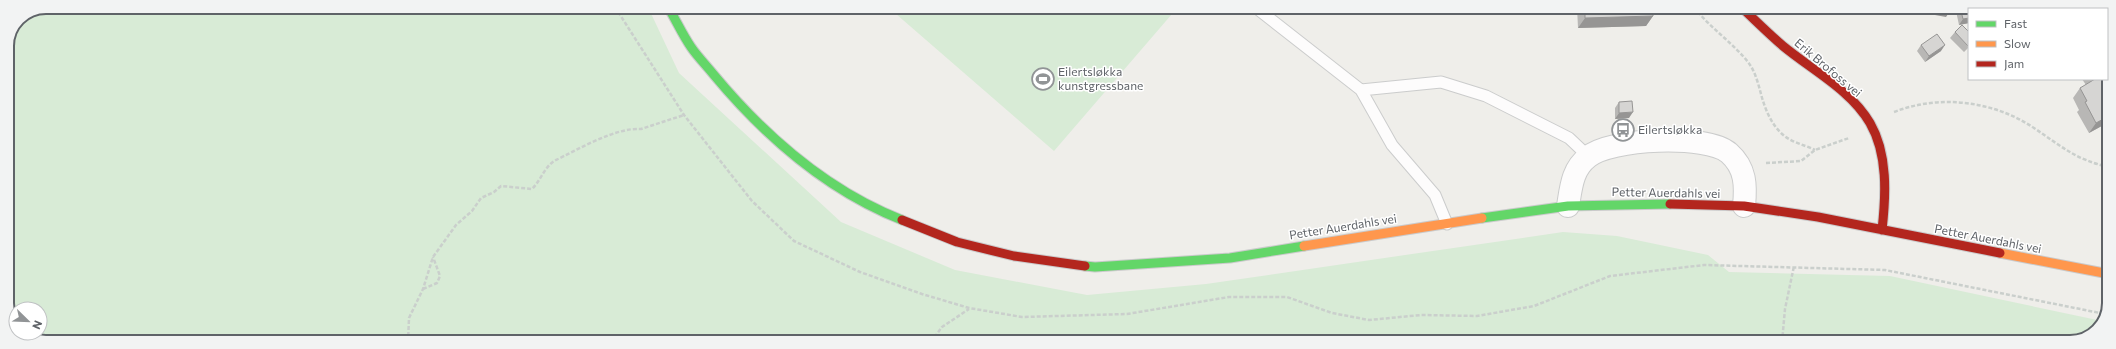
<svg xmlns="http://www.w3.org/2000/svg" width="2116" height="349" viewBox="0 0 2116 349" font-family="Commissioner,sans-serif">
  <style>
    .green { fill: #d8ebd6 }
    .lines { fill: none; stroke-linecap: round; stroke-linejoin: round }
    .lane-casing { stroke: #cbcccc; stroke-width: 13 }
    .street-casing { stroke: #cbcccc; stroke-width: 24 }
    .fast-casing { stroke: #cacacb; stroke-width: 11 }
    .slow-casing { stroke: #cacacb; stroke-width: 11 }
    .jam-casing { stroke: #cacacb; stroke-width: 11 }
    .path { stroke: #cacfcc; stroke-width: 2.5; stroke-dasharray: 4 2; stroke-linecap: butt }
    .lane { stroke: #fdfcfc; stroke-width: 11 }
    .street { stroke: #fdfcfc; stroke-width: 22 }
    .fast { stroke: #63d668; stroke-width: 9 }
    .slow { stroke: #ff974d; stroke-width: 9 }
    .jam { stroke: #b3261e; stroke-width: 9 }
    .wall { fill: #b8b7b5 }
    .shaded-wall { fill: #969594 }
    .building { fill: #d6d5d3; stroke: #969594 }
    .labels { text-anchor: middle; stroke-width: 3; stroke-linejoin: round; paint-order: stroke }
    .street-label { font-size: 12px; fill: #5f6368; stroke: #fff }
    .poi-label { font-size: 12px; fill: #5f6368; stroke: #fff; text-anchor: start }
    .rim { fill: none; stroke: #5f6368; stroke-width: 2 }
  </style>
  <rect width="100%" height="100%" fill="#efeeea"/>
  <path class="green" d="M46,7H648L679,73L841,222L955,270L1087,295L1206,284L1563,232L1617,236L1708,255L1729,272L1890,276L2102,321L2096,332L2070,342H41L24,333H40V309H16V326L7,308V46L19,18Z
    M888,7H1178L1054,151Z"/>
  <g class="lines">
    <g class="lane-casing">
      <path id="lane" d="M1255,7L1361,90L1392,145L1435,195L1447,224
        M1361,90L1441,82L1486,96L1569,138L1588,156"/>
    </g>
    <g class="street-casing">
      <path id="street" d="M1568,206C1571,188 1572,169 1588,157C1610,138 1707,134 1729,153C1746,168 1746,186 1744,206"/>
    </g>
    <g class="fast-casing">
      <path id="fast" d="M668,7C676,20 682,34 691,47C697,56 706,65 714,75C764,135 828,191 902,220
        M1482,218L1568,206L1670,204
        M1085,266L1095,267L1230,258L1304,246"/>
    </g>
    <g class="slow-casing">
      <path id="slow" d="M1304,246L1482,218
        M2000,253L2109,274"/>
    </g>
    <g class="jam-casing">
      <path id="jam" d="M1741,7C1755,20 1769,34 1783,46C1812,70 1851,90 1870,123C1888,154 1886,195 1882,230
        M1670,204L1744,206L1818,217L2000,253
        M902,220L957,242L1014,256L1085,266"/>
    </g>
    <path class="path" d="M615,7L684,115L752,201L794,241L860,272L922,294L969,308L1022,317L1127,314L1229,297H1287L1332,313L1369,320L1421,315L1477,316L1534,306L1610,276L1704,265L1885,270L2105,314
      M1694,7C1710,28 1732,42 1748,62C1755,71 1758,83 1761,94C1766,113 1775,134 1795,142C1802,145 1809,147 1815,150
      M1894,112C1940,94 1994,101 2034,128C2061,146 2076,160 2109,167
      M1766,163L1801,161L1815,150L1849,138
      M423,289L437,283L440,276L433,257
      M408,342L409,318L423,289L433,257L456,225L472,211L481,198L494,192L501,186L532,189C541,180 544,168 554,161C577,150 616,127 641,129L684,115
      M931,342L942,327L969,309
      M1782,342L1785,309L1794,266"/>
    <use href="#lane" class="lane"/>
    <use href="#street" class="street"/>
    <use href="#fast" class="fast"/>
    <use href="#slow" class="slow"/>
    <use href="#jam" class="jam"/>
  </g>
  <path class="wall" d="M1577,7H1653V16L1646,26L1578,28Z
    M1958,7H1991L1969,23L1959,25L1956,11Z
    M1992,7H2051L2052,9H1992Z
    M1955,32L1969,47L1964,52L1950,38Z
    M2109,41V122L2089,133L2077,112L2079,110L2073,98L2080,88L2086,85L2082,79H2107Z
    M1921,45L1941,51L1925,62L1917,51Z
    M1619,102L1629,118L1615,119V108Z"/>
  <path class="shaded-wall" d="M1891,7H1953L1946,17Z
    M1653,16L1646,26L1578,28L1585,18Z
    M1969,18V23L1959,25L1963,19Z
    M1945,45L1941,51L1925,62L1929,56Z
    M1633,112L1629,118L1615,119L1619,113Z
    M2109,116V122L2089,133L2096,123Z"/>
  <path class="building" d="M1585,7H1653V16L1585,18Z
    M1960,7H1991V9H1969V18L1963,19Z
    M2001,7H2051L2052,9H2002Z
    M1962,25L1969,32V46H1968L1955,32Z
    M1937,34L1945,45L1929,56L1921,45Z
    M2107,38L2109,41V116L2096,123L2085,102L2087,101L2080,88L2095,79H2107Z
    M1632,101L1633,112L1619,113V102Z"/>
  <defs>
    <g id="stadium-ring" transform="scale(1.15)"><circle r="9.5" fill="#fff" stroke="#919496" stroke-width="1.5"/><path d="M0-5a6.5 5 0 1 0 0 10a6.5 5 0 1 0 0-10ZM-3.5-1.8h7v3.6h-7Z" fill="#919496"/></g>
    <g id="bus-ring" transform="scale(1.15)"><circle r="9.5" fill="#fff" stroke="#919496" stroke-width="1.5"/><path d="M-5-6H5V4H4V6H2V4H-2V6H-4V4H-5ZM-3.5-4V0h7V-4ZM-3.5 1.2v1.5H-2V1.2ZM2 1.2v1.5H3.5V1.2Z" fill="#919496"/></g>
  </defs>
  <g fill-rule="evenodd">
    <use href="#stadium-ring" x="1043" y="79"/>
    <use href="#bus-ring" x="1623" y="130"/>
  </g>
  <g class="labels">
    <g class="street-label">
      <text transform="translate(1828 68) rotate(40)" y="4">Erik Brofoss vei</text>
      <text transform="translate(1666 193) rotate(1)" y="4">Petter Auerdahls vei</text>
      <text transform="translate(1343 227) rotate(-9)" y="4">Petter Auerdahls vei</text>
      <text transform="translate(1988 239) rotate(11)" y="4">Petter Auerdahls vei</text>
    </g>
    <g class="poi-label">
      <text x="1058" y="76">Eilertsløkka<tspan x="1058" dy="14">kunstgressbane</tspan></text>
      <text x="1638" y="134">Eilertsløkka</text>
    </g>
  </g>
  <path d="M0 0H2116V349H0ZM46 14H2070A32 32 0 0 1 2102 46V303A32 32 0 0 1 2070 335H46A32 32 0 0 1 14 303V46A32 32 0 0 1 46 14Z" fill="#f2f3f3" fill-rule="evenodd"/>
  <path class="rim" d="M46 14H2070A32 32 0 0 1 2102 46V303A32 32 0 0 1 2070 335H46A32 32 0 0 1 14 303V46A32 32 0 0 1 46 14Z"/>
  <rect x="1968" y="8" width="140" height="72" fill="#ffffff" stroke="#bfc1c3"/>
  <rect x="1976" y="21" width="20" height="6" fill="#63d668" stroke="#bfc1c3"/>
  <text x="2004" y="28" font-size="12" fill="#5f6368">Fast</text>
  <rect x="1976" y="41" width="20" height="6" fill="#ff974d" stroke="#bfc1c3"/>
  <text x="2004" y="48" font-size="12" fill="#5f6368">Slow</text>
  <rect x="1976" y="61" width="20" height="6" fill="#b3261e" stroke="#bfc1c3"/>
  <text x="2004" y="68" font-size="12" fill="#5f6368">Jam</text>
  <g transform="translate(28 321) rotate(113)"><circle r="19" fill="#ffffff" stroke="#bfc1c3"/>
  <path d="M0-3L7 15L0 10L-7 15Z" fill="#919496"/>
  <text y="-6" font-size="11" font-weight="bold" text-anchor="middle" fill="#5f6368">N</text>
  </g>
</svg>
